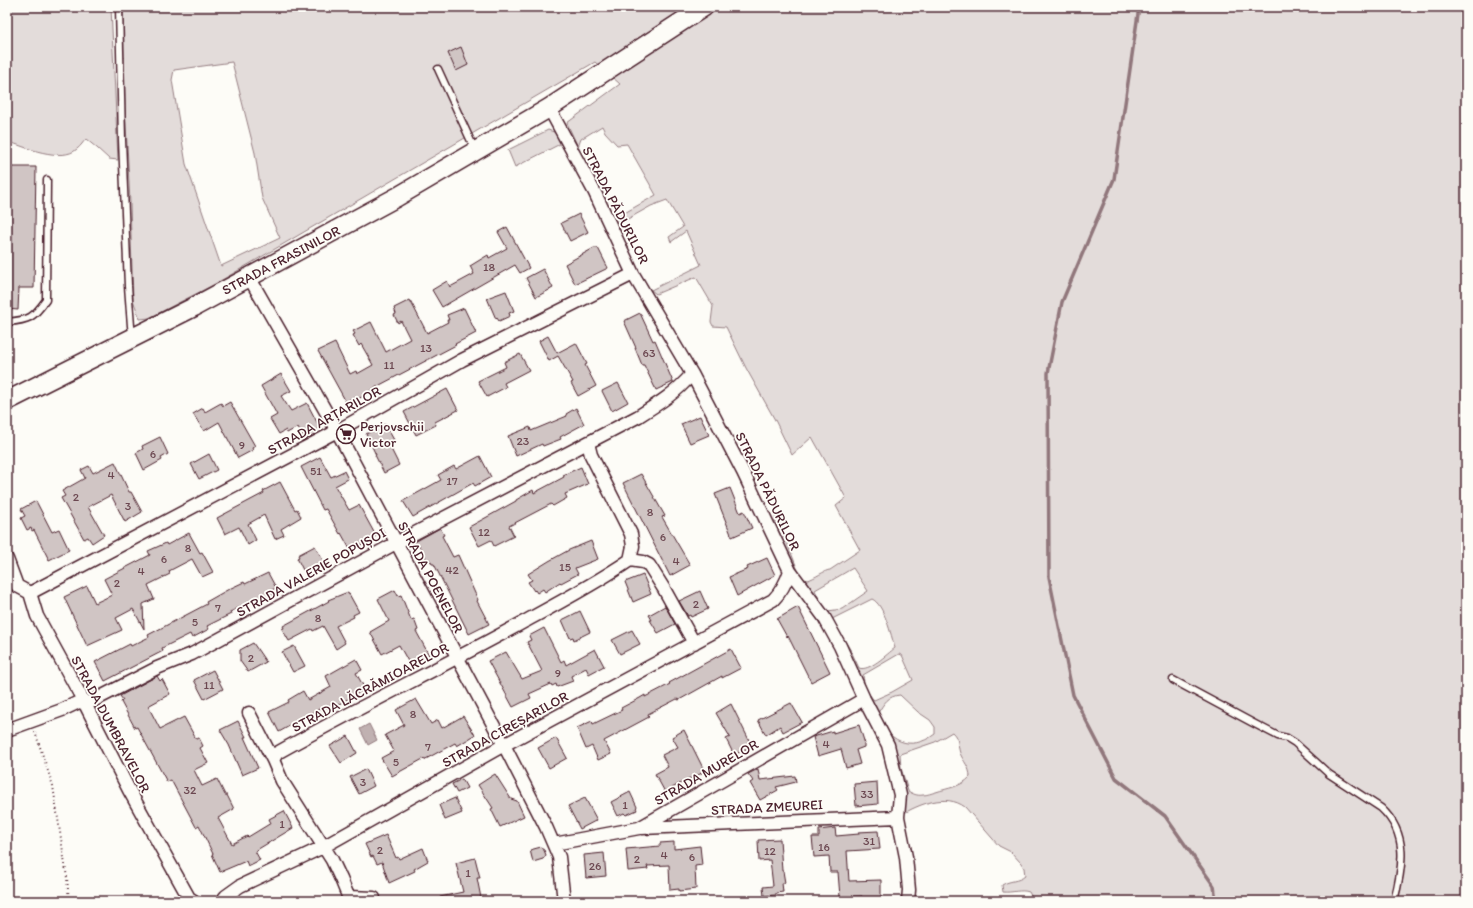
<svg xmlns="http://www.w3.org/2000/svg" width="1473" height="908" viewBox="0 0 1473 908" font-family="Itim,sans-serif">
  <style>
    .green { fill: #e3dcda; stroke: #967e82; fill-rule: evenodd }
    .water { fill: #c0b1b1; stroke: #91777b }
    .lines { fill: none; stroke-linecap: round; stroke-linejoin: round }
    .stream { stroke: #91777b; stroke-width: 3.5 }
    .building { fill: #d0c5c4; stroke: #4a1f2b }
    .service-casing { stroke: #4a1f2b; stroke-width: 9 }
    .minor-casing { stroke: #4a1f2b; stroke-width: 15 }
    .primary-casing { stroke: #4a1f2b; stroke-width: 21 }
    .path { stroke: #4a1f2b; stroke-width: 2; stroke-dasharray: 1 3; stroke-linecap: butt }
    .service { stroke: #fdfcf7; stroke-width: 6 }
    .minor { stroke: #fdfcf7; stroke-width: 12 }
    .primary { stroke: #fdfcf7; stroke-width: 18 }
    .labels { text-anchor: middle; stroke-width: 3.5; stroke-linejoin: round; paint-order: stroke }
    .number-label { font-size: 12px; fill: #6c4851 }
    .street-label { font-size: 14px; fill: #4a1f2b; stroke: #fdfcf7 }
    .poi-label { font-size: 14px; fill: #4a1f2b; stroke: #fdfcf7; text-anchor: start }
  </style>
  <rect width="100%" height="100%" fill="#fdfcf7"/>
  <filter id="ink" filterUnits="userSpaceOnUse"><feTurbulence type="fractalNoise" baseFrequency=".025" numOctaves="2"/><feDisplacementMap in="SourceGraphic" scale="8" xChannelSelector="R" yChannelSelector="G"/><feConvolveMatrix kernelMatrix="1 2 1 2 8 2 1 2 1" color-interpolation-filters="sRGB"/></filter>
  <g filter="url(#ink)">
    <path class="green" d="M7,7H111L118,160L109,159L97,148L86,139C83,142 81,146 77,149C62,163 24,147 7,141Z
      M123,7H1466V901H1034L1029,892C1021,889 1012,893 1003,892L1002,885C1010,880 1018,882 1025,876L1024,868L1021,863L1011,852L999,846L965,807C946,793 919,804 901,815L895,761L774,531L776,513L777,517L801,578L808,580C815,578 825,570 830,570L860,550L836,506L846,498L812,437L792,455L775,420L746,368L726,327L713,326L711,322L713,306L696,277L656,294L651,290L701,265L686,231L671,242L669,237L683,227L667,200L651,206L617,225L614,219L656,195L627,144L617,145L605,132L602,126L581,139L578,147L567,123L620,84L595,62L215,284L149,318L140,319L133,300L130,202L125,105ZM232,62L255,153L262,198L280,238L221,266L186,164L172,80L174,70ZM853,568L868,591L842,609L828,611L823,608L815,590ZM872,599C884,604 891,635 895,648C887,654 869,672 859,668L851,651L832,619ZM899,654L902,655L913,680L892,692L874,700C867,693 864,685 863,675ZM900,695L918,712L930,720L935,727V734C910,753 886,741 878,713C884,703 888,696 900,695ZM952,732C960,740 957,744 960,753C963,761 970,767 970,777C961,787 948,788 936,792C932,793 927,795 923,795C917,796 913,794 908,791L901,768L900,754L935,742Z
      M548,130L557,133L562,143L515,167L508,150Z"/>
    <path class="water" d="M369,724L377,740L368,745L360,729Z"/>
    <g class="lines">
      <path class="stream" d="M1139,7L1114,179L1062,302L1048,373L1049,577L1073,695L1116,778L1165,816L1214,886L1216,901"/>
    </g>
    <path class="building" d="M461,47L468,65L456,71L448,53Z
      M7,167H36L34,288H19L18,310L7,309Z
      M579,214L588,232L570,241L561,223Z
      M507,227L529,268L520,273L515,265L442,307L432,290L447,281L450,287L474,274L470,266L488,255L489,258L507,248L498,232Z
      M594,248H598L608,268L575,284L565,264Z
      M543,269L553,288L536,297L526,278Z
      M506,291L514,311L509,313L510,316L499,321L497,318L496,319L487,298Z
      M410,300L427,333L448,322L447,320H449L447,315L464,308L476,333L455,344L456,345L378,386L367,393V394L356,400L354,397L346,402L318,351L335,343L350,374L356,371L357,374L373,365L361,344L359,346L353,335L355,334L353,331L371,322L386,352L410,339L401,321L398,323L394,315L396,314L394,308Z
      M640,313L653,341L655,340L673,382L656,390L644,365H642L635,348H636L624,321Z
      M548,336L557,353L576,343L587,364L585,365L596,386L578,396L571,383L573,382L558,356L549,361L539,341Z
      M520,354L529,370L504,383L506,387L487,397L478,381L506,367L504,362Z
      M281,374L291,391L281,396L291,411L307,403L319,426L317,430L304,438L298,427L287,433L286,430L279,434L270,419L277,415L261,386Z
      M618,383L628,402L612,411L602,391Z
      M447,389L458,410L435,422L436,425L416,435L404,412Z
      M230,402L255,446L252,448L253,450L238,458L219,422L204,431L193,414L203,408L205,412L221,403L223,406Z
      M576,408L584,424L560,437L561,439L543,446L542,444L516,456L508,436L530,427L531,431L567,416L566,414Z
      M700,416L709,435L690,443L681,424Z
      M385,424L394,440L388,443L399,465L384,473L375,455H376L366,434Z
      M160,437L168,454L161,458L162,460L144,470L136,453L143,449L142,446Z
      M209,454L217,470L199,479L191,464Z
      M480,456L491,477L475,486L473,483L413,517L403,501L441,480L438,475L454,466L456,469Z
      M320,457L331,477L344,471L348,479L335,486L349,510L359,505L376,536L351,551L341,533L340,534L326,509L323,510L301,467Z
      M115,462L129,492H131L142,512L125,522L111,495L88,507L104,535L92,543L88,537L84,539L61,498L65,496L62,491L85,478L81,470L89,466L93,473Z
      M581,467L588,484L565,494L567,498L553,506L551,504L509,526L514,536L494,546L491,540L479,546L469,527L516,501V500L533,490L534,493L564,477L563,475Z
      M641,474L665,516L662,517L690,565L670,576L623,483Z
      M280,482L295,510L297,509L301,517L281,529L284,535L275,539L264,515L248,524L256,540L248,545L239,527L225,534L217,518L264,493L263,491Z
      M730,488L740,513L744,511L752,528L732,537L715,494Z
      M36,501L52,532L59,529L69,550L49,560L34,530L32,531L31,528L27,530L21,518L25,516L21,509Z
      M440,528L444,535L442,536L453,557L458,555L478,600L477,601L489,624L469,634L434,564H432L429,559L427,560L419,546L414,549L411,544Z
      M189,533L200,553L202,552L213,572L202,577L192,559L169,571L170,574L148,585L154,599L143,604L144,629L133,609L116,618L122,630L87,646L64,597L87,586L95,603L112,595L104,579L150,555L148,551L166,543L167,545Z
      M591,541L598,559L575,568L578,574L561,583L560,582L545,592L543,589L537,593L535,590L534,591L528,582L532,580L528,574L549,561L569,550Z
      M315,546L325,564L308,573L306,569L303,570L297,558L299,557L298,555Z
      M767,558L775,575L737,596L729,577L748,569L747,567Z
      M268,573L276,588L272,590L274,594L265,599L264,596L230,612L231,614L207,626L209,629L192,638L190,634L162,648L163,651L105,681L95,662L130,644L131,646L149,637L148,635L207,604L206,602L229,589L244,582L245,584Z
      M643,575L651,594L633,602L625,582Z
      M395,590L398,596L401,595L411,620L414,619L418,630L416,631L429,655L410,665L399,645L382,654L370,632L389,621L378,599Z
      M700,591L708,609L691,617L690,615L688,616L679,601Z
      M348,592L359,612L353,615L354,617L336,626L345,643L336,649L323,626L313,631L312,629L289,641L282,629L284,628L283,626L329,601L328,600Z
      M665,606L675,624L658,633L650,620H652L649,615Z
      M798,607L830,672L811,682L788,636L787,637L777,619Z
      M580,611L590,632L574,640L573,637L570,638L562,620Z
      M544,628L561,662L564,660L566,665L595,649L604,666L589,674L586,668L571,676L573,681L557,687L556,684L552,686L551,684L529,694L531,698L513,707L488,661L506,652L522,679L542,671L527,642L531,640L529,636Z
      M632,630L640,644L620,654L612,640Z
      M253,643L266,662L248,672L240,661V650Z
      M294,646L305,666L293,672L282,652Z
      M731,649L741,668L722,678V676L679,700L677,699L648,714L649,717L604,741L611,754L598,760L592,746L586,749L577,728L592,721L593,724L622,710L621,708L640,698L645,695V697L670,684L669,683Z
      M356,659L362,670L356,673L365,689L329,710L328,707L322,710L321,708L279,732L269,712L289,702L288,700L303,691L308,700L331,687L326,676Z
      M213,670L223,689L204,699L194,680Z
      M157,676L160,681L162,679L170,694L148,706L160,729L184,717L196,739L199,738L203,746L200,748L208,763L194,770L202,786L217,779L225,795H227L234,809L218,818L232,844L247,836L248,837L271,823L269,819L284,811L293,828L255,851L260,860L248,866L246,861L220,872L212,854H213L199,825L196,827L171,780L167,782L137,727L135,728L121,702L123,700L120,696Z
      M416,699L431,724L438,720L442,728L463,716L475,735L457,746L455,743L424,760L423,759L392,776L381,758L394,751L385,735L404,725L396,710Z
      M791,703L802,722L783,732L780,726L766,735L758,720Z
      M731,704L752,746L734,755L726,739L730,737L716,713Z
      M238,721L246,737H244L258,768L242,775L229,745L220,730Z
      M859,725L865,744H864V747L856,750L860,764L846,768L841,749L818,756L813,737L833,731V733Z
      M684,730L704,770L701,772L702,773L690,779V778L665,792L655,774L668,767L662,755L678,747L672,737Z
      M348,736L357,753L341,763L330,746Z
      M556,738L567,758L549,768L538,748Z
      M366,769L374,786L359,794L350,777Z
      M758,769L760,780L795,776L796,782L776,787L778,790L760,800L750,783L753,781L748,774Z
      M495,774L511,799L517,801L524,816L500,827L491,809L493,808L478,785Z
      M462,779L467,788L457,793L452,784Z
      M877,782L878,804L856,806L854,784Z
      M630,792L637,807L636,808L637,810L626,815L624,813L618,816L611,802Z
      M455,798L462,813L445,820L439,805Z
      M585,798L597,820L580,829L568,806Z
      M835,828L836,836L859,834L858,832L878,831L880,849L847,851L849,881L881,880V901H862V896L840,897L838,872H830L829,856L814,857L812,837H819V830Z
      M386,835L396,858L398,857L399,859L423,848L428,861L414,869L415,871L389,883L382,862L377,864L373,856L371,857L365,844Z
      M780,839L782,871H783L785,883H782L783,892L776,893V895L764,896L763,887L773,886L770,860L759,861L758,840Z
      M674,842V849L700,846L702,865L695,866L696,889L679,891V889L670,890L669,865L647,866L648,869L628,871L626,849L660,846V843Z
      M541,847L542,849L544,850L546,855L543,859L533,862L530,850Z
      M604,853L606,876L586,878L584,855Z
      M475,858L480,878H477L481,898L467,901H441L440,897L463,892L456,863Z"/>
    <g class="lines">
      <g class="service-casing">
        <path id="service" d="M119,7L122,140L128,286L131,326L133,335
          M438,69L475,150
          M7,322C30,320 33,318 46,300L47,180
          M1173,680L1253,723L1278,736L1287,738L1295,743L1329,774L1381,808C1409,834 1403,867 1394,901"/>
      </g>
      <g class="minor-casing">
        <path id="minor" d="M549,108L595,193L633,274L692,374L743,472L790,571L824,617L840,646L864,699L888,745L900,795L898,817L906,857L909,890L908,901
          M249,277L337,431L504,745L546,827L559,857L564,901
          M588,443L591,455L631,534L633,546L630,560L643,562L649,565L664,589L694,643
          M7,559L17,586L30,593L37,616L83,700L129,790L189,898L194,901
          M30,593L337,431L462,360L633,274
          M85,705L157,668L192,654L396,543L637,417C658,404 675,394 692,374
          M249,713L273,760L282,781L332,860L341,879L350,901
          M7,730L62,710L83,700
          M273,760L277,753C357,708 440,668 520,624C557,604 595,584 630,560
          M642,828L898,817
          M554,844L639,828L864,699
          M350,897L374,898
          M222,901L226,896L240,886L323,847L504,745L773,600C782,591 786,583 790,571"/>
      </g>
      <g class="primary-casing">
        <path id="primary" d="M7,401L194,307L397,197L549,108L704,7"/>
      </g>
      <path class="path" d="M35,732L53,786L67,878L69,901"/>
      <use href="#service" class="service"/>
      <use href="#minor" class="minor"/>
      <use href="#primary" class="primary"/>
    </g>
  </g>
  <defs>
    <g id="supermarket-ring" transform="scale(1)"><circle r="9.5" fill="#fdfcf7" stroke="#4a1f2b" stroke-width="1.5"/><path d="M-6-5.5h2.5l.6 2H6L4.5 2H-2.5L-4.4-4H-6ZM-1.5 3.2a1.3 1.3 0 1 0 .1 0ZM3 3.2a1.3 1.3 0 1 0 .1 0Z" fill="#4a1f2b"/></g>
  </defs>
  <g fill-rule="evenodd">
    <use href="#supermarket-ring" x="346" y="434"/>
  </g>
  <g class="labels">
    <g class="number-label">
      <text x="489" y="271">18</text>
      <text x="426" y="352">13</text>
      <text x="649" y="357">63</text>
      <text x="389" y="369">11</text>
      <text x="523" y="445">23</text>
      <text x="242" y="449">9</text>
      <text x="153" y="458">6</text>
      <text x="316" y="475">51</text>
      <text x="111" y="479">4</text>
      <text x="452" y="485">17</text>
      <text x="76" y="501">2</text>
      <text x="128" y="510">3</text>
      <text x="650" y="516">8</text>
      <text x="484" y="536">12</text>
      <text x="663" y="541">6</text>
      <text x="188" y="552">8</text>
      <text x="164" y="563">6</text>
      <text x="676" y="565">4</text>
      <text x="565" y="571">15</text>
      <text x="452" y="574">42</text>
      <text x="141" y="575">4</text>
      <text x="117" y="587">2</text>
      <text x="696" y="608">2</text>
      <text x="218" y="612">7</text>
      <text x="318" y="622">8</text>
      <text x="195" y="626">5</text>
      <text x="251" y="662">2</text>
      <text x="558" y="677">9</text>
      <text x="209" y="689">11</text>
      <text x="413" y="718">8</text>
      <text x="826" y="748">4</text>
      <text x="428" y="751">7</text>
      <text x="396" y="766">5</text>
      <text x="363" y="786">3</text>
      <text x="190" y="794">32</text>
      <text x="867" y="798">33</text>
      <text x="625" y="809">1</text>
      <text x="282" y="828">1</text>
      <text x="869" y="845">31</text>
      <text x="824" y="851">16</text>
      <text x="380" y="854">2</text>
      <text x="770" y="855">12</text>
      <text x="664" y="859">4</text>
      <text x="692" y="861">6</text>
      <text x="637" y="863">2</text>
      <text x="595" y="870">26</text>
      <text x="468" y="877">1</text>
    </g>
    <g class="street-label">
      <text transform="translate(616 205) rotate(63)" y="5">STRADA PĂDURILOR</text>
      <text transform="translate(281 260) rotate(-28)" y="5">STRADA FRASINILOR</text>
      <text transform="translate(324 420) rotate(-29)" y="5">STRADA ARȚARILOR</text>
      <text transform="translate(768 491) rotate(64)" y="5">STRADA PĂDURILOR</text>
      <text transform="translate(311 572) rotate(-29)" y="5">STRADA VALERIE POPUȘOI</text>
      <text transform="translate(431 577) rotate(62)" y="5">STRADA POENELOR</text>
      <text transform="translate(370 687) rotate(-28)" y="5">STRADA LĂCRĂMIOARELOR</text>
      <text transform="translate(111 724) rotate(62)" y="5">STRADA DUMBRAVELOR</text>
      <text transform="translate(505 729) rotate(-29)" y="5">STRADA CIREȘARILOR</text>
      <text transform="translate(706 772) rotate(-30)" y="5">STRADA MURELOR</text>
      <text transform="translate(767 807) rotate(-3)" y="5">STRADA ZMEUREI</text>
    </g>
    <g class="poi-label">
      <text x="360" y="431">Perjovschii<tspan x="360" dy="16">Victor</tspan></text>
    </g>
  </g>
  <rect width="1473" height="908" fill="none" stroke="#fdfcf7" stroke-width="24"/>
  <rect x="12" y="12" width="1449" height="884" fill="none" stroke="#4a1f2b" stroke-width="1.5" filter="url(#ink)"/>
</svg>
